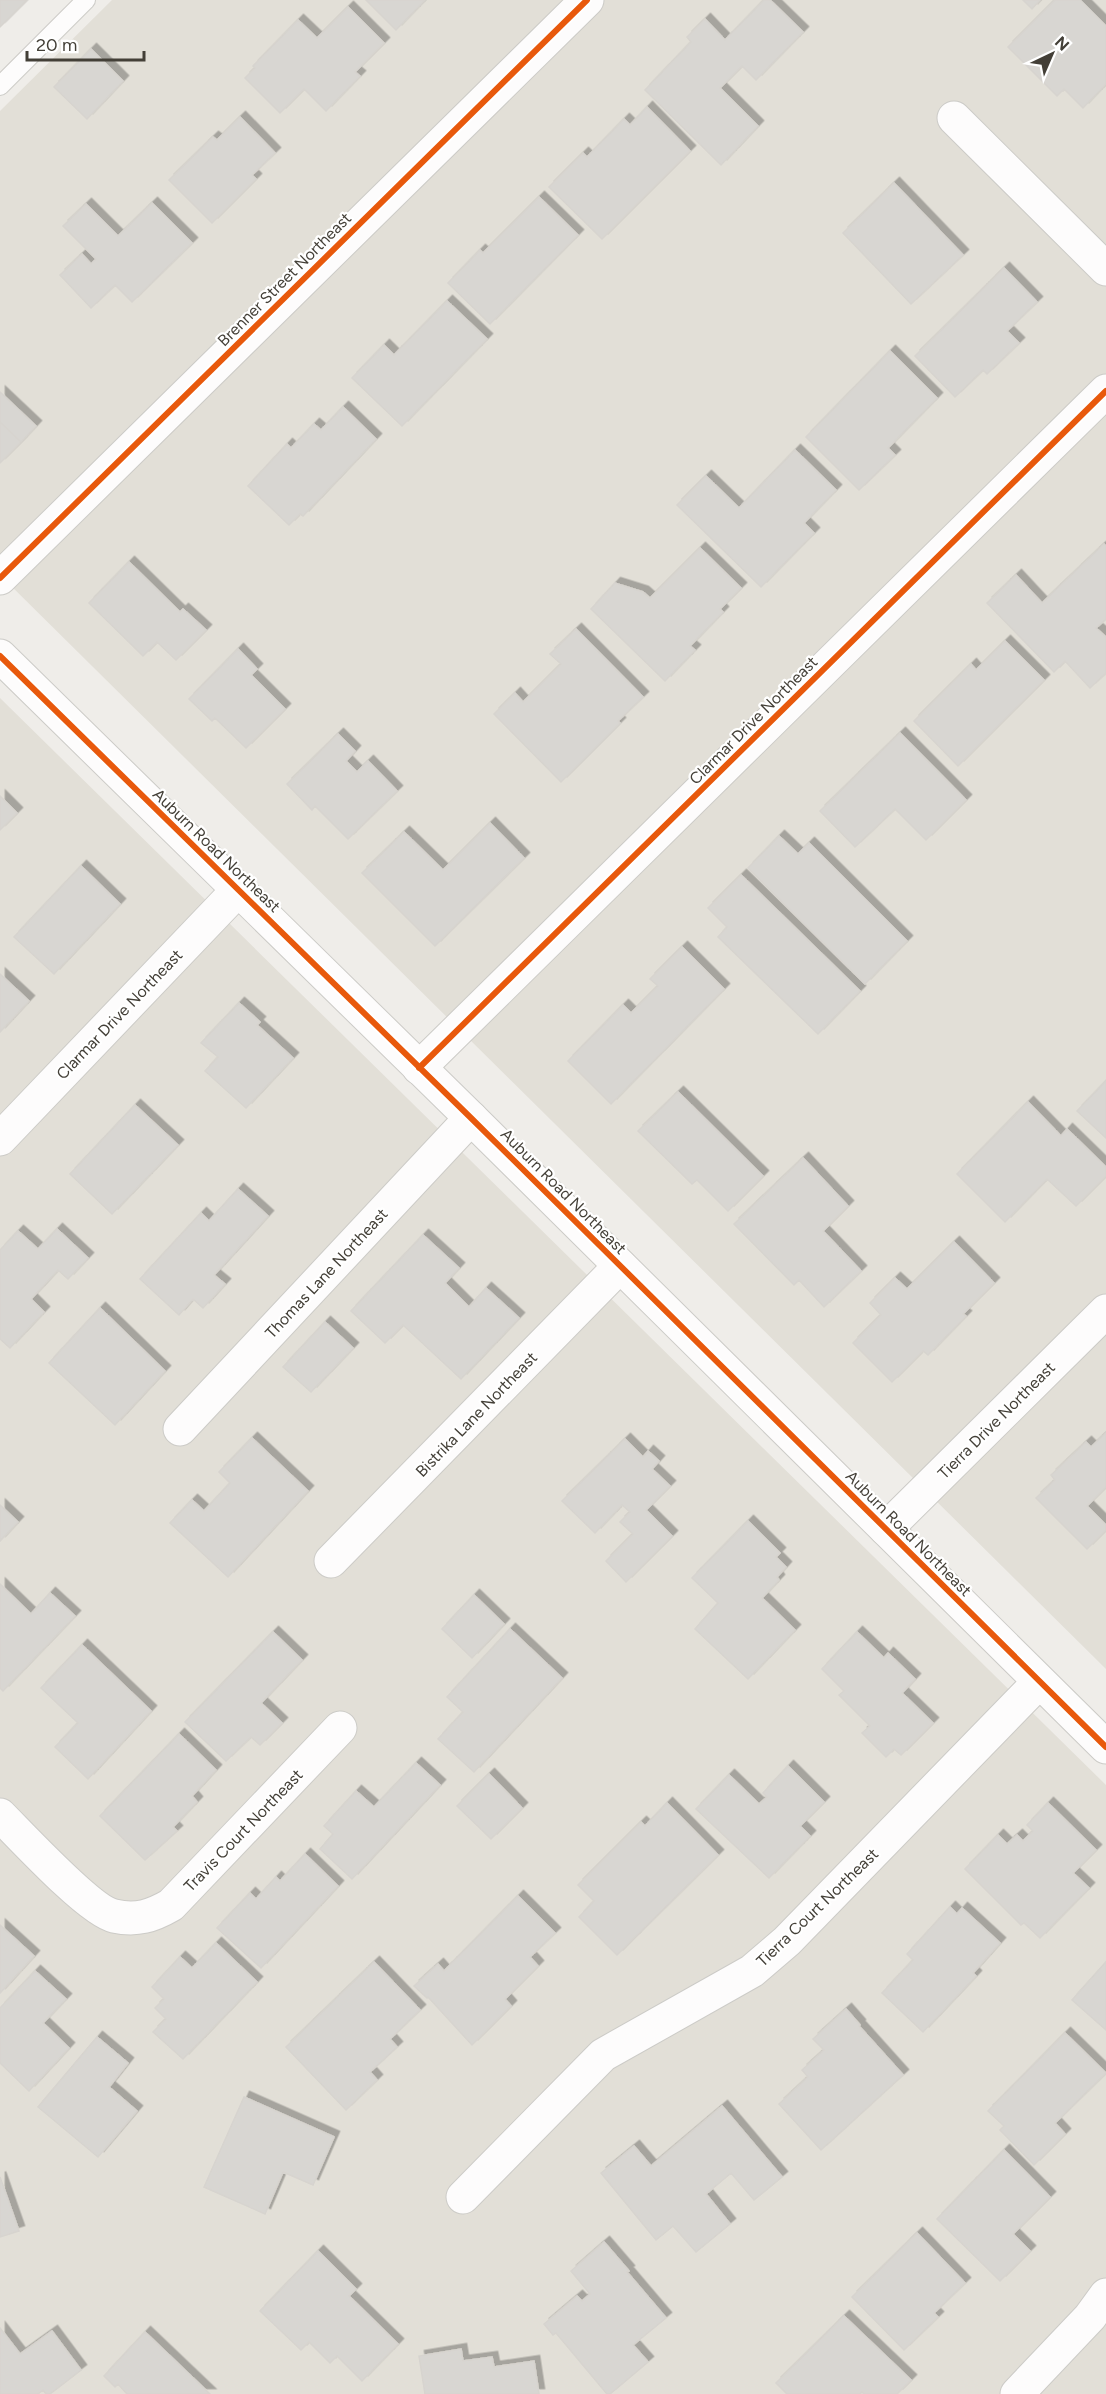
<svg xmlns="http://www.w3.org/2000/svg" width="1106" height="2394" viewBox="0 0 1106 2394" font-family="Figtree,sans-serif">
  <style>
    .residential { fill: #e2dfd7 }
    .building { fill: #d8d6d2; stroke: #d7d4cf; stroke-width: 1.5; filter: url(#shadow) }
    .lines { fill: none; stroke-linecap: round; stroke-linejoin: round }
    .service-casing { stroke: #cccbc7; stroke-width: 20 }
    .minor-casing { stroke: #cccbc7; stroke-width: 35 }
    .tertiary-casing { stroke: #cccbc7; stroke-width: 35 }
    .service { stroke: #fdfcfc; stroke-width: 18 }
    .minor { stroke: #fdfcfc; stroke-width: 33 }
    .tertiary { stroke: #fdfcfc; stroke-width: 33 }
    .cycleway-casing { stroke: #fff; stroke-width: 10 }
    .cycleway { stroke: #e8590c; stroke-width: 6 }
    .labels { text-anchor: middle; stroke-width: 4.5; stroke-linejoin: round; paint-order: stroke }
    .street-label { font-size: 16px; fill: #433f37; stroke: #fff }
  </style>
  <defs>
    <filter id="shadow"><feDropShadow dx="5.5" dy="-5.5" stdDeviation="0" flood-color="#0004"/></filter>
  </defs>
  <rect width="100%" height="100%" fill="#efede9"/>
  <path class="residential" d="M112,0H1106V1669L0,575V111Z
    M0,698L1106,1785V2394H0Z"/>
  <path class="building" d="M0,0H27L0,27Z
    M366,0H425L396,30Z
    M764,0H770L803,32L756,80L742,66L720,88L758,126L721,165L645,90L691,42L687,37L705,19L725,40Z
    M1023,0H1040L1032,9Z
    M1055,0H1080L1106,26V84L1083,108L1064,89L1057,96L1008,47Z
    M348,7L384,43L355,72L360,76L326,111L304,89L280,113L245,78L255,68L253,66L298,20L317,38Z
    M91,49L123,81L87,119L54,87Z
    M647,107L690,151L602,239L549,187L583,153L587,157L624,119L630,125Z
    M240,117L275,153L252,175L256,179L212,223L169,180L213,137L217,140Z
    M894,183L963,255L911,304L843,233Z
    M539,197L578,235L490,324L448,283L480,250L483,253Z
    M152,203L192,243L132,302L115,285L91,308L60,275L82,254L91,264L96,259L63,226L86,204L118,236Z
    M1004,268L1037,302L1007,331L1019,343L987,374L983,370L955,397L915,356Z
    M447,301L487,339L402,426L352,378L384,345L394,355Z
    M890,351L937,398L888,448L895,455L859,490L806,437Z
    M0,392L36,426L21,442L0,422Z
    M343,407L376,439L303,516L300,514L289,525L248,486L287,444L291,448L314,424L321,430Z
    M0,422L21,442L0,463Z
    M795,450L836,490L804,523L814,533L761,587L677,505L706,476L739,508Z
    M1104,544L1106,546V619L1096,628L1106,637V673L1090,688L1065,661L1054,672L987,603L1016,575L1042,603Z
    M700,548L741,588L720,609L723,612L690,646L695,650L665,681L591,609L615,583L643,592L650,598Z
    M129,562L180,612L183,609L206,630L176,660L157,642L143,656L89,603Z
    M576,629L643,697L618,721L620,723L561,782L494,714L515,693L523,702L561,664L550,654Z
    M1005,641L1044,680L958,766L914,721L971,664L976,670Z
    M238,649L257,669L251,675L285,709L246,748L215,718L212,721L189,699Z
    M900,733L966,800L926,840L895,809L855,847L820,811Z
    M338,734L355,751L346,761L357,772L368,761L397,791L348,839L315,806L312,810L287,784Z
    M0,796L17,813L0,830Z
    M490,823L524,858L435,946L362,873L404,832L443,870Z
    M779,836L798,854L809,843L907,941L865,984L748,868Z
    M81,866L120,904L54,974L14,937Z
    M741,875L860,991L818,1034L718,937L727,927L708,908Z
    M682,947L724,989L611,1104L568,1061L623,1005L631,1013L658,986L650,979Z
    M0,974L29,1001L0,1032Z
    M239,1003L260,1022L257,1025L293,1058L246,1108L205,1071L218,1057L201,1043Z
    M1106,1081V1138L1077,1111Z
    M678,1092L763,1176L728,1211L697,1180L692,1184L638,1131Z
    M1028,1102L1061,1136L1067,1129L1106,1167V1176L1076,1206L1047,1179L1005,1222L957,1174Z
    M135,1105L178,1145L112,1214L70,1174Z
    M803,1158L848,1206L823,1231L861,1271L824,1307L799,1280L794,1285L734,1224Z
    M238,1189L268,1216L214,1275L225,1284L203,1308L193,1299L179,1315L140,1279L201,1213L209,1221Z
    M57,1229L88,1258L68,1279L58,1270L31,1299L44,1312L10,1348L0,1339V1250L18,1231L38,1249Z
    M423,1235L459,1268L445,1283L469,1307L486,1288L519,1318L461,1379L403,1325L385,1343L351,1311Z
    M954,1242L994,1283L963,1314L966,1316L928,1355L923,1351L892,1382L853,1343L881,1315L870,1303L895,1278L907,1289Z
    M100,1308L165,1371L115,1425L49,1363Z
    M325,1322L353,1348L311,1392L283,1367Z
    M1106,1433V1487L1087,1506L1106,1525V1530L1087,1549L1036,1498L1055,1480L1051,1475L1086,1442L1091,1447Z
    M252,1438L308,1491L228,1577L170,1523L192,1500L204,1511L230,1483L219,1472Z
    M625,1439L643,1457L648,1451L659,1461L652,1469L670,1486L646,1510L672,1536L626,1582L606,1561L633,1534L620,1522L630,1512L622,1505L595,1533L562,1501Z
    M0,1505L18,1522L0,1541Z
    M748,1521L780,1553L776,1557L786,1567L777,1577L779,1580L762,1598L795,1630L748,1679L695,1629L718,1603L692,1578Z
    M0,1584L31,1614L50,1593L75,1616L3,1691L0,1688Z
    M474,1595L504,1624L472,1658L442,1629Z
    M510,1629L562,1678L474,1772L438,1739L463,1712L447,1697Z
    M273,1632L302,1660L261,1703L282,1723L260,1745L251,1737L226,1761L185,1722Z
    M857,1632L884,1658L888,1653L915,1679L902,1693L933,1723L901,1755L894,1749L886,1757L862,1733L870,1726L839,1695L844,1691L822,1669Z
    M82,1645L151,1711L88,1779L55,1747L78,1723L41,1688Z
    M179,1734L216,1770L192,1796L197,1802L173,1827L177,1831L145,1860L100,1816Z
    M416,1763L440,1785L352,1879L320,1849L333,1834L324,1826L356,1791L374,1807Z
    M788,1766L824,1802L800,1826L810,1836L769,1878L696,1809L729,1775L759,1804L767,1797L763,1793Z
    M489,1774L522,1808L491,1839L457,1806Z
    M667,1803L718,1855L617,1955L579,1917L594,1901L578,1885L641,1822L645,1826Z
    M1048,1803L1096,1850L1073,1873L1089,1888L1040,1938L1024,1923L1021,1925L965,1869L998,1835L1007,1844L1017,1835L1023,1841L1033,1831L1027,1825Z
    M305,1854L338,1886L261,1968L217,1928L250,1893L256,1899L276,1877L280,1881Z
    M518,1896L555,1933L530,1957L538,1966L505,1999L511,2006L472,2045L428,1997L427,1998L414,1986L438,1964L444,1971Z
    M950,1907L957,1914L962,1908L1000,1943L973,1973L976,1976L923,2032L882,1993L913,1960L907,1954Z
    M0,1925L34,1956L0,1993Z
    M216,1943L257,1982L183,2059L153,2032L166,2019L155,2008L164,1999L152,1987L180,1957L192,1968Z
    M374,1962L420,2010L390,2039L397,2047L370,2072L377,2080L346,2110L286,2047Z
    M1106,1962V2030L1072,2000Z
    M35,1971L66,1999L43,2023L69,2048L29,2091L0,2063V2008Z
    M846,2009L860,2025L859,2026L903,2075L821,2150L779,2104L808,2077L802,2070L824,2050L813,2039Z
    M1065,2033L1106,2073L1055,2123L1065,2134L1034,2165L1000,2130L1004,2126L988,2111Z
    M97,2037L128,2063L109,2087L137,2111L98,2157L38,2107Z
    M244,2097L334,2137L313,2185L283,2172L265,2214L204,2187Z
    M722,2106L782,2177L754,2200L731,2173L706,2194L730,2224L696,2252L673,2226L656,2240L601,2173L634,2146L651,2166Z
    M1004,2150L1050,2197L1013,2234L1030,2251L1000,2281L937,2219Z
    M0,2177L19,2231L0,2237Z
    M917,2233L965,2283L934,2313L938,2317L904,2350L852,2297Z
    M604,2242L629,2271L627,2272L666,2318L633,2345L648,2362L610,2394H607L556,2333L553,2335L544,2324L577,2296L582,2301L590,2294L571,2271Z
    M318,2251L356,2289L349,2296L398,2344L362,2381L337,2356L330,2363L309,2342L301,2350L260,2311Z
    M844,2316L911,2380L897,2394H864L862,2392L860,2394H787L776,2383Z
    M0,2328L20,2354L52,2331L81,2370L50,2394H46L43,2390L38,2394H0Z
    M145,2332L210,2394H127L118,2384L115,2387L104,2376Z
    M461,2349L463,2361L492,2357L494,2367L534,2361L539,2394H425L419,2356Z"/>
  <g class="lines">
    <g class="service-casing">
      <path id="service" d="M0,86L86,0"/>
    </g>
    <g class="minor-casing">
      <path id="minor" d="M954,118L1106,269
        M0,578L587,0
        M419,1068L1106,391
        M0,1139L238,890
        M180,1429L471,1118
        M886,1529L1106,1311
        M331,1561L620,1266
        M0,1815C21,1836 90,1911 114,1916C137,1921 152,1916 171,1905L340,1728
        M463,2197L603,2055L752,1971L787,1941L1039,1682
        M1017,2394L1090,2317L1106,2295"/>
    </g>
    <g class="tertiary-casing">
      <path id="tertiary" d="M0,656L471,1118L1106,1747"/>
    </g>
    <use href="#service" class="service"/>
    <use href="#minor" class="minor"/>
    <use href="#tertiary" class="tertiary"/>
    <g class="cycleway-casing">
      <path id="cycleway" d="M0,578L587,0
        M0,656L471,1118L1106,1747
        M419,1068L1106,391"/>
    </g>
    <use href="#cycleway" class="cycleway"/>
  </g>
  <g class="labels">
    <g class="street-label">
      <text transform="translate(284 279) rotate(-45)" y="6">Brenner Street Northeast</text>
      <text transform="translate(753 720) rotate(-45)" y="6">Clarmar Drive Northeast</text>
      <text transform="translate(217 850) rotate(44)" y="6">Auburn Road Northeast</text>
      <text transform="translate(119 1014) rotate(-46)" y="6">Clarmar Drive Northeast</text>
      <text transform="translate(564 1191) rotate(45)" y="6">Auburn Road Northeast</text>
      <text transform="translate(326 1273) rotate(-47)" y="6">Thomas Lane Northeast</text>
      <text transform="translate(476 1414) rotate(-46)" y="6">Bistrika Lane Northeast</text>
      <text transform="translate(996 1420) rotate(-45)" y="6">Tierra Drive Northeast</text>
      <text transform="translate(909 1533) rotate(45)" y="6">Auburn Road Northeast</text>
      <text transform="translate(243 1830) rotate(-46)" y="6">Travis Court Northeast</text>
      <text transform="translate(817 1907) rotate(-44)" y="6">Tierra Court Northeast</text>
    </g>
  </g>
  <g transform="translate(1052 54) rotate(44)" stroke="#ffffff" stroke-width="4.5" paint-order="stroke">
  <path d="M0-4.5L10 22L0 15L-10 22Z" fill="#433f37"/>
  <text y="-9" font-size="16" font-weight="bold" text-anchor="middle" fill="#433f37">N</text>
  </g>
  <path d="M27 51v9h117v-9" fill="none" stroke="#433f37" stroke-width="3"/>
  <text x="36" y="51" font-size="18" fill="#433f37" stroke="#ffffff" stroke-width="4.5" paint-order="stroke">20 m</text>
</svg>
